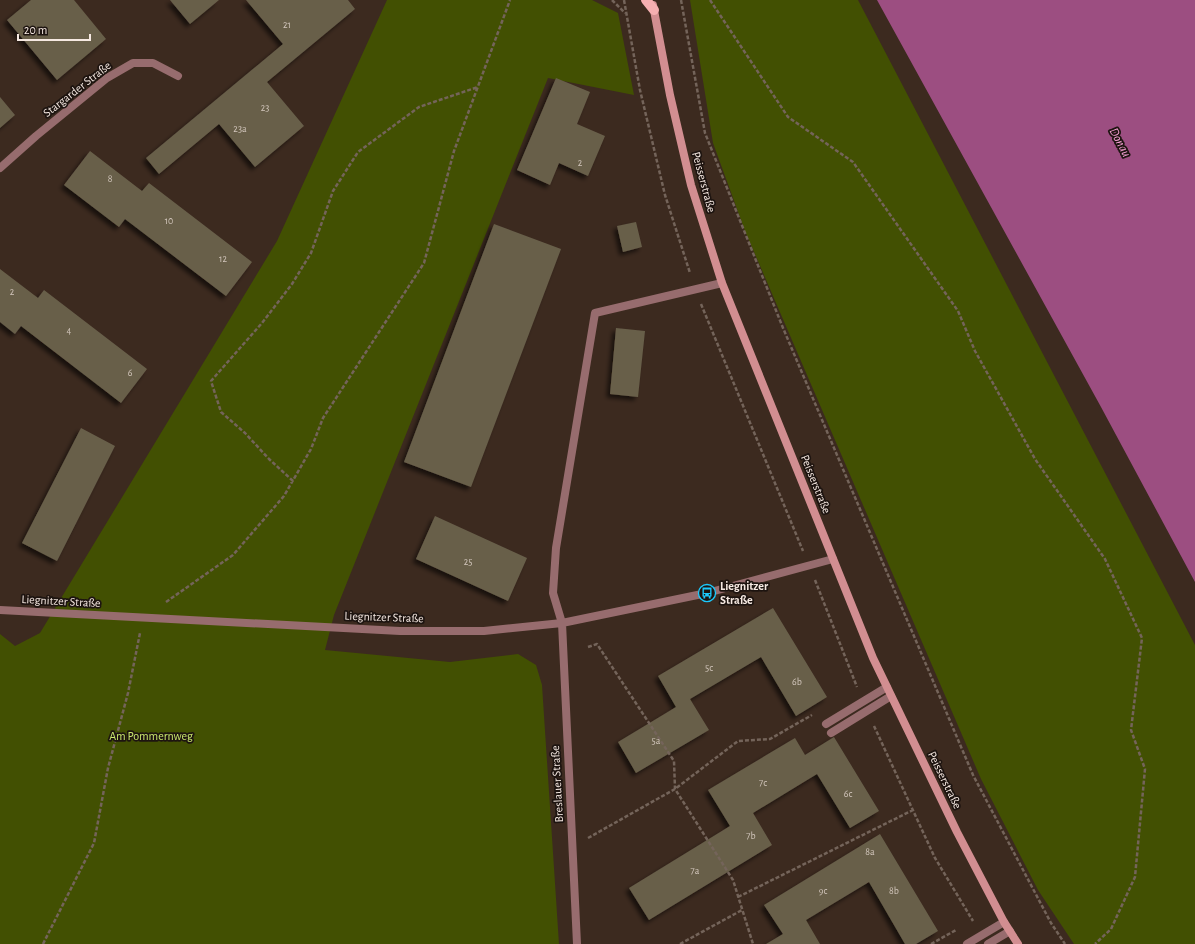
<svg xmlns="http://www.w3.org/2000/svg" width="1195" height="944" viewBox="0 0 1195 944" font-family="'Alegreya Sans',sans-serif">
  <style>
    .green { fill: #425002 }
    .water { fill: #9c4e81 }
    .building { fill: #685f4a; filter: url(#shadow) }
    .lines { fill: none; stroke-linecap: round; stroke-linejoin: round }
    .path { stroke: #74645a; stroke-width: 2.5; stroke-dasharray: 4 2; stroke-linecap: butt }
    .lane { stroke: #976c6e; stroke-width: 8 }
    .street { stroke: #976c6e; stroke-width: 8 }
    .secondary { stroke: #d28e91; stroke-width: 8 }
    .primary { stroke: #f5afb1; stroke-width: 10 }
    .labels { text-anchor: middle; stroke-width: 3.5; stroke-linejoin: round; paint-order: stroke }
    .number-label { font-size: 10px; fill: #d2c6bc }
    .street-label { font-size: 12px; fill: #f6e9e2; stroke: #1d1410 }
    .poi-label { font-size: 12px; font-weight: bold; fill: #f6e9e2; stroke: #1d1410; text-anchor: start }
    .park-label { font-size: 12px; fill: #cae86e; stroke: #1d1410 }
    .water-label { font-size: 13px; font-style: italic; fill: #f7a1d6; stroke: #1d1410 }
  </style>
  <defs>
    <filter id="shadow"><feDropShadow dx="-3.5" dy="3.5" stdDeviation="2" flood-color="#0009"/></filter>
  </defs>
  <rect width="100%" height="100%" fill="#3c2a1f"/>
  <path class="green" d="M387,0H592L618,13L634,95L548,78L334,615L325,650L450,662L518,654L536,665L542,685L559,944H0V634L15,646L40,633L277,241Z
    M690,0H858L1195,645V944H1074L1038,890L981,779L745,231L713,143Z"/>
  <path class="water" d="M877,0H1195V582L1101,407Z"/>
  <path class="building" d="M31,0H74L106,39L57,80L7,20Z
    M170,0H219L190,24Z
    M246,0H348L355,9L267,82L304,126L255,167L219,124L159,174L146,158L283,44Z
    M556,78L590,92L577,124L605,136L588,176L559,163L550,185L517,170Z
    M0,97L15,115L0,128Z
    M90,151L142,191L149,183L252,262L226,296L125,219L119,227L64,185Z
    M636,222L642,247L623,252L617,226Z
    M494,224L561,249L471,487L404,462Z
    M0,269L38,298L44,290L147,369L121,403L21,326L15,334L0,322Z
    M616,328L645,331L638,397L610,394Z
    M81,428L115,446L57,561L22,543Z
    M435,516L527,558L508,601L416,559Z
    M773,608L827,697L796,716L761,657L690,699L709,730L636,773L618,742L676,707L658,676Z
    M834,737L879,811L850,828L817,774L753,813L772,845L649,920L629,888L730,826L708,790L795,738L805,755Z
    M880,834L938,931L916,944H905L869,882L806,920L820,944H766L783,934L764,905Z"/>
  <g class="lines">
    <path class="path" d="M612,0L625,13
      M624,0L640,90L665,195L690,273
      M681,0L705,133L783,328L973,775L1051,923L1065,944
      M710,0L788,117L853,162L958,311L975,351L1035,459L1105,559L1142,638L1131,730L1145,769L1135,877L1111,929L1095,944
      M701,304L803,551
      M293,481L269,459L245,433L221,412L211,381L262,323L292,284L311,253L333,191L358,152L419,107L478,87
      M815,580L857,687
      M166,602L233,555L284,496L311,449L323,418L424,263L454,151L510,0
      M588,647L597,644L674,761L675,789L733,880L753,944
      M874,726L935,858L973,921
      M588,838L675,789L738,741L770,739L812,715
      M738,897L913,810
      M43,944L94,843L108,768L128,693L140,633
      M680,944L742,910
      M931,944L956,930"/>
    <path class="lane" d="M562,623L553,593L556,548L595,313L722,283
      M826,724L887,687
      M831,733L891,696
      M967,944L1004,922
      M988,944L1010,931"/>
    <path class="street" d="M0,168L36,136L107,78L133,63H153L178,76
      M0,610L400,631H484L562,623L707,593L833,559
      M562,623L577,944"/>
    <path class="secondary" d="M653,5L670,95L691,185L722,283L873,658L957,832L1004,922L1018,944"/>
    <path class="primary" d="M646,0L654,10"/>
  </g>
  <defs>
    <g id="bus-ring" transform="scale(0.9)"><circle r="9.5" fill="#1d1410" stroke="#1cc9fc" stroke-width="1.5"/><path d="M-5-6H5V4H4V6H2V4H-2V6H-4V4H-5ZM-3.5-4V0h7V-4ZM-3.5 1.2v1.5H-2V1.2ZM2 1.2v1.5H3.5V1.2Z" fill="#1cc9fc"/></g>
  </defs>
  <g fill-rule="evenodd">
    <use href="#bus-ring" x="707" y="593"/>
  </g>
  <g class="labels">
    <g class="number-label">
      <text x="287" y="28">21</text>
      <text x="265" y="111">23</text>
      <text x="240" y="132">23a</text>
      <text x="580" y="166">2</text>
      <text x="110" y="182">8</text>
      <text x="169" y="224">10</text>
      <text x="223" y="262">12</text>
      <text x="12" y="295">2</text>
      <text x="69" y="334">4</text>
      <text x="130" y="376">6</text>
      <text x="468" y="565">25</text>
      <text x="709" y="671">5c</text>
      <text x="797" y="685">6b</text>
      <text x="656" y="744">5a</text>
      <text x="763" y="786">7c</text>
      <text x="848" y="797">6c</text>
      <text x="751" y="839">7b</text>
      <text x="870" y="855">8a</text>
      <text x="695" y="874">7a</text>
      <text x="823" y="894">9c</text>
      <text x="894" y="894">8b</text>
    </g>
    <g class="street-label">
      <text transform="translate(77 89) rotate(-38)" y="4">Stargarder Straße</text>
      <text transform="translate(704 182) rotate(75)" y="4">Peisserstraße</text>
      <text transform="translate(816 484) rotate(68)" y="4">Peisserstraße</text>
      <text transform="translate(61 601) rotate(3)" y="4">Liegnitzer Straße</text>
      <text transform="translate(384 617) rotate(2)" y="4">Liegnitzer Straße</text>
      <text transform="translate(945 780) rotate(64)" y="4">Peisserstraße</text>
      <text transform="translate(557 784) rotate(-93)" y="4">Breslauer Straße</text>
    </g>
    <g class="poi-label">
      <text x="720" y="590">Liegnitzer<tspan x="720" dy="14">Straße</tspan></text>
    </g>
    <g class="park-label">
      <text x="151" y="740">Am Pommernweg</text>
    </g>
    <g class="water-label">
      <text transform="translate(1121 142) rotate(62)" y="5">Donau</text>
    </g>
  </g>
  <path d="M18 34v6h72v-6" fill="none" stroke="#f6e9e2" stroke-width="2"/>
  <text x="24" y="34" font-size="12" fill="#f6e9e2" stroke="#1d1410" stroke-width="3" paint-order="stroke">20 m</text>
</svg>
